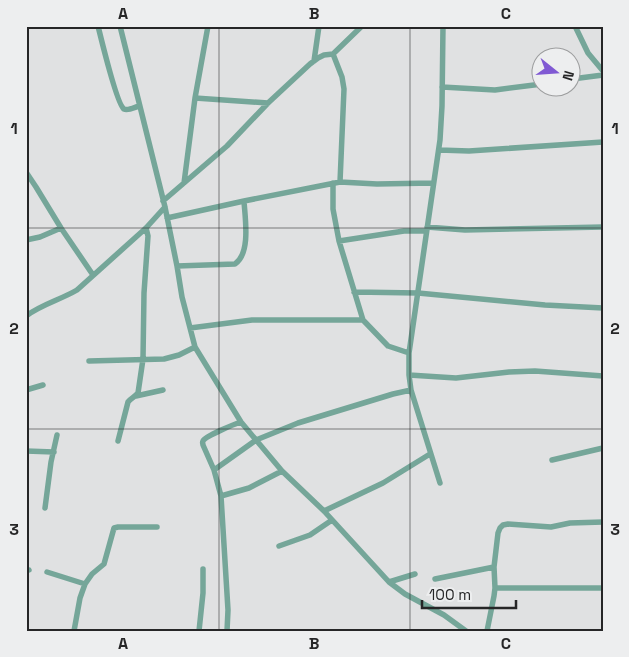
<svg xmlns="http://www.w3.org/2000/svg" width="629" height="657" viewBox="0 0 629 657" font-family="'Space Grotesk',sans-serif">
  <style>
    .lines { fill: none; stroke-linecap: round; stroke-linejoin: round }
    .street { stroke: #75a699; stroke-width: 5.5 }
    .grid { fill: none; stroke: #262627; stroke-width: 1; stroke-opacity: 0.55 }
    .neatline { fill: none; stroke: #262627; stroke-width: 2 }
    .grid-label { font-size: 16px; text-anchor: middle; font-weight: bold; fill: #262627 }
  </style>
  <rect width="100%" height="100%" fill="#e0e1e2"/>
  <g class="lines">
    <path class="street" d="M98,26C101,38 117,105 124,109C128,111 135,107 139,106
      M120,26L165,207L177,266L182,297L195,347L241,422L282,471L324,511L389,582L405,594L444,615L466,631
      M575,26L588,53L603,71
      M333,54L342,77L344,89L340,182
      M314,61L319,26
      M572,79L603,75
      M442,87L495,90L542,84
      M195,98L268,103
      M439,150L469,151L603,142
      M26,172L36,187L61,228L93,275
      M184,183L195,98L208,26
      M333,183V209L339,241L363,320L388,346L409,353
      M163,201L227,146L268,103L310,64L318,58L324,55L333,54L362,26
      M167,218L244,201L340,182L377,184L433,183
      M427,227L465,230L603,227
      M26,240L40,237L61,228
      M339,241L404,231H426
      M177,266L235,264C251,253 245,218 244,201
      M354,292L418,293L545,305L603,308
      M26,316C42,304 60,300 77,290L146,228L165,207
      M190,328L252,320H363
      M89,361L164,359L179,355L195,347
      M409,375L456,378L509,372L535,371L603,376
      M26,390L43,385
      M136,396L163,390
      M118,441L128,402C131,398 135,397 138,393L143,359L144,293L148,236L146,228
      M26,451L54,452
      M552,460L603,448
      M214,470L256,440L298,423L393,394L411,390
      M440,483L411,390L409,375V353L440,140L442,106L443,26
      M221,496L249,488L282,471
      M45,508L51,462L57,435
      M324,511L383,483L430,454
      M279,546L310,535L332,520
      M26,571L29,570
      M47,572L85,584
      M435,579L494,567
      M389,582L415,574
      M495,588H603
      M74,631L80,598L85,584L92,574L104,564L114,528L118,527H157
      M199,631L203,593V569
      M227,631L228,610L221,496L214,470L203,445C203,444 202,442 203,441C205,436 235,424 241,422
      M487,631L494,596L495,588L494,567L498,533L500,528L503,525L508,524L551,527L570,523L603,522"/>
  </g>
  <path class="grid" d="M219,26V631M410,26V631M26,228H603M26,429H603"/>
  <rect width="629" height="657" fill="none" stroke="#edeeef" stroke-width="55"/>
  <g transform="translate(556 72) rotate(107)"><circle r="24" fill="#edeeef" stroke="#9d9e9f"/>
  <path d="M0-4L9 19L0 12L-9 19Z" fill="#8059d3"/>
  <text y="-8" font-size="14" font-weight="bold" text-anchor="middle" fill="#262627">N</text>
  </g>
  <path d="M422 600v8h94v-8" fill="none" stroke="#262627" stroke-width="2.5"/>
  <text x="429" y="600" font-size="15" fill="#262627" stroke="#edeeef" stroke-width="4" paint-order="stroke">100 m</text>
  <rect x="28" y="28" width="574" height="602" class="neatline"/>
  <g class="grid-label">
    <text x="123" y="19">A</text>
    <text x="314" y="19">B</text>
    <text x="506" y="19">C</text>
    <text x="14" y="134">1</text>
    <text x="615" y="134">1</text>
    <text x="14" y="334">2</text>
    <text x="615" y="334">2</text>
    <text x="14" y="535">3</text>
    <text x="615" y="535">3</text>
    <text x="123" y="649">A</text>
    <text x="314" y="649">B</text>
    <text x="506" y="649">C</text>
  </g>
</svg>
